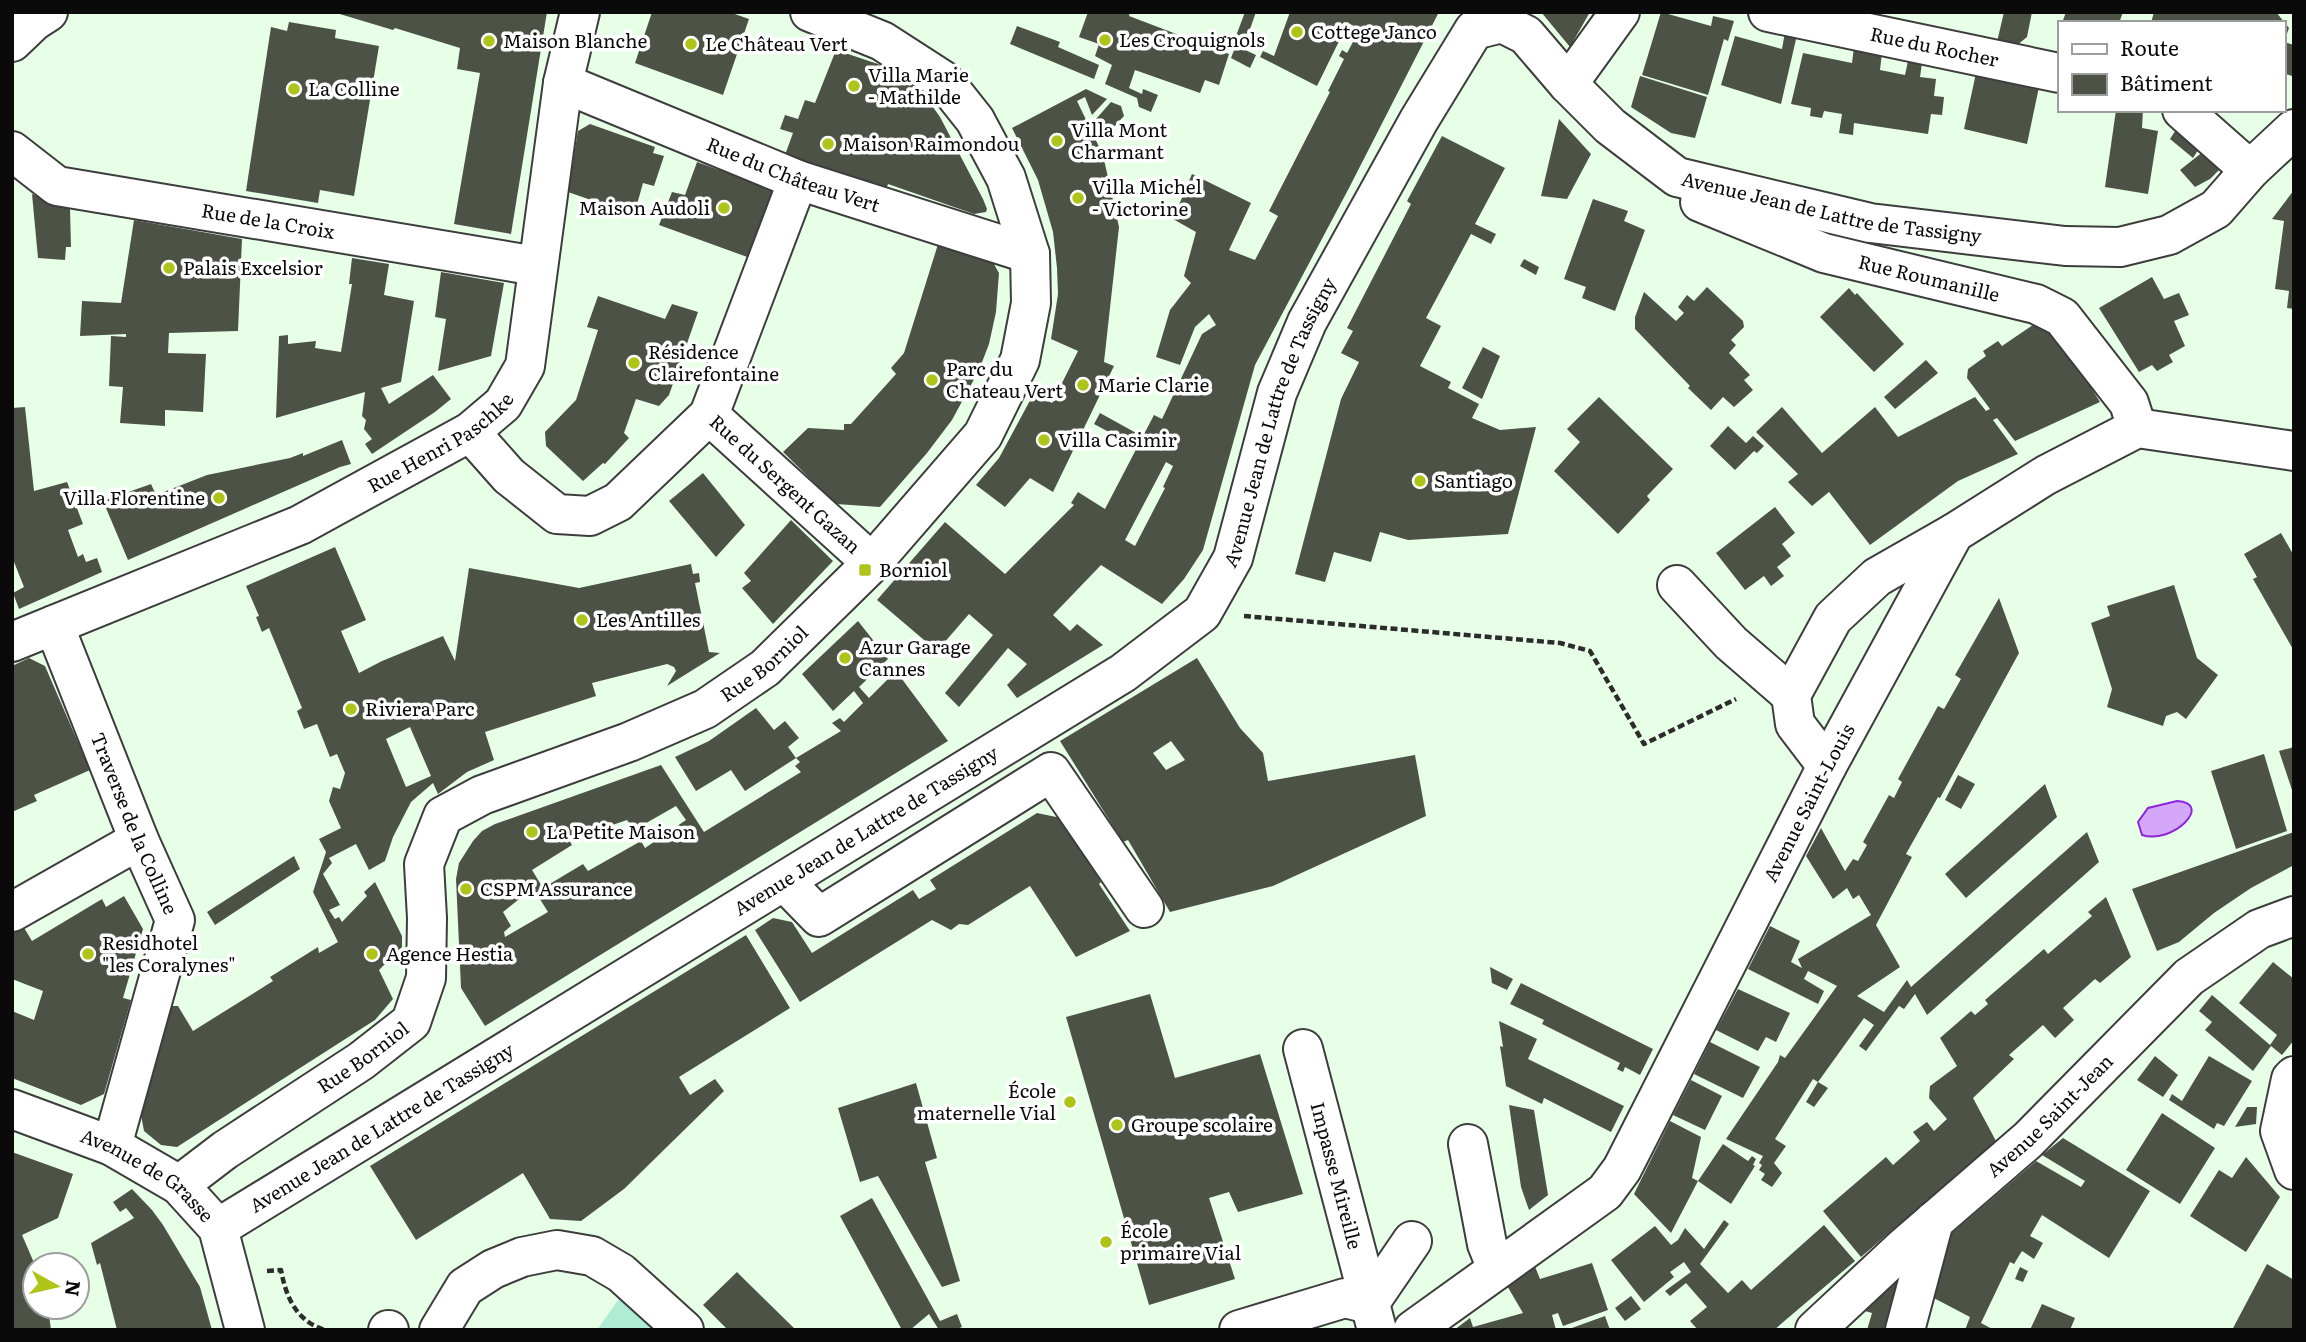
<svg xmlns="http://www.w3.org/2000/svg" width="2306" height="1342" viewBox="0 0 2306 1342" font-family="Literata,serif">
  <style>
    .green { fill: #aeecd6 }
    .water { fill: #d5a7fb; stroke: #8c28d8; stroke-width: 2 }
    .building { fill: #4c5346; fill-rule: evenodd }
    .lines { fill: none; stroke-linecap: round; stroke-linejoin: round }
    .minor-casing { stroke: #3d3d3d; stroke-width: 42 }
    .path { stroke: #2c2c2c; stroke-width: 4.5; stroke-dasharray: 7 3.5; stroke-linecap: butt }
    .minor { stroke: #fff; stroke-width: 38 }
    .poi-dot { fill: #afc418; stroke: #fff; stroke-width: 2.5 }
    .labels { text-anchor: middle; stroke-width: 7; stroke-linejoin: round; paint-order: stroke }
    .poi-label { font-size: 19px; fill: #0a0a0a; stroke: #fff; text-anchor: start }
    .street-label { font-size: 19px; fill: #0a0a0a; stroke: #fff }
  </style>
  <rect width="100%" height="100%" fill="#e7ffe7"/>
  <path class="green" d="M621,1296L658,1330H597Z"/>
  <path class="water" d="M2177,801C2214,803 2173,845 2142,835L2138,822L2148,808Z"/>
  <path class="building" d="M333,12H486L493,14V12H547L511,234L454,224L480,73L457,69L460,48L395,28L393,30Z
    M652,12H729L749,19L723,95L635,63Z
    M1088,12H1130L1129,16L1229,54L1219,85L1205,80L1200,93L1135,70L1129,88L1142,94L1143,89L1158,95L1151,112L1139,107L1137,98L1105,84L1112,65L1095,56L1099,44L1079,37Z
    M1245,12H1256L1243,49L1256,55L1250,68L1231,58L1236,45L1233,44Z
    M1290,12H1439L1349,188L1255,365L1203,550L1184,579L1162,604L1101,565L1053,615L1070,631L1077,624L1103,645L1017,698L1007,685L1027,664L1008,648L959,707L945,693L993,635L969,614L937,651L877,600L945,522L1005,574L1074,505L1071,503L1078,492L1105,509L1154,415L1162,419L1202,334L1216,325L1209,314L1195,327L1180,365L1156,357L1170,310L1191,283L1184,276L1196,232L1173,219L1192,174L1251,203L1229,250L1255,260L1278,216L1269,211L1330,92L1328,91L1344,59L1339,56L1342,50L1347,53L1360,29L1348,23L1317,86L1260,57L1263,51L1274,56ZM1166,462L1173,466L1163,487L1165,488L1135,546L1125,540Z
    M1541,12H1590L1570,47Z
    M1661,12L1711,26L1713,16L1734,21L1728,41L1724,39L1708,95L1642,75Z
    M2004,12H2032L2027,37L2016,46L1997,42Z
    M2066,12H2123L2119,23H2062Z
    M2154,12H2276L2289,28L2284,42L2294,45L2292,76L2283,73V23H2151Z
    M289,22L336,30L335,38L379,46L354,196L320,190L318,203L246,191L271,27L287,31Z
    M1017,26L1060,42L1058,47L1099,65L1094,79L1010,44Z
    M1785,32L1797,35L1781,104L1721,85L1735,36L1782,49Z
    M1854,47L1882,53L1880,70L1905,75L1908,61L1922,63L1920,77L1936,79L1934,96L1944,97L1942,115L1931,114L1928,134L1854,123L1853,135L1839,133L1842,114L1824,111L1822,118L1810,116L1811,108L1791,104L1803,53L1852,63Z
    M836,50L893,69L921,90L940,117L983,199L987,209L986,212L974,214L888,184L887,187L785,155L793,133L780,129L785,115L798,119L805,100L815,103Z
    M1976,73L2039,87L2027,144L1964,129Z
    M1640,76L1707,97L1695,138L1671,133L1631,107Z
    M1086,89L1107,99L1092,115L1085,97L1077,101L1103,155L1119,227L1104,362L1114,366L1053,492L1030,478L1005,507L976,485L999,458L1034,393L1052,403L1078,351L1051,339L1058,294L1057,268L1053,232L1038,180L1012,128Z
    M1111,102L1121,106L1124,116L1109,132L1096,119Z
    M2116,110H2143L2142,128L2158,131L2148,194L2105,187Z
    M1559,119L1591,154L1567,199L1541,196Z
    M590,124L655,147L653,153L664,156L654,186L643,183L634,215L568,192L578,131Z
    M2177,128L2200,147L2193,158L2170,139Z
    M1442,136L1505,168L1475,224L1496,234L1491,244L1471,234L1426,318L1441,326L1420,366L1451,382L1448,388L1479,404L1472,418L1500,430L1536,427L1508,534L1408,540L1380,532L1371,562L1334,552L1325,582L1295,574L1341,399L1359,362L1341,353L1353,331L1347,328L1411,204L1407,201Z
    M2204,151L2222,167L2210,179L2195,187L2180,170Z
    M697,162L775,190L750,258L659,225L672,192L685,195Z
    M2294,190V309L2287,308L2289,291L2275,289L2284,221L2272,219Z
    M32,194L70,209L71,247H66L65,260L38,258Z
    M1593,199L1628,211L1624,221L1645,230L1615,311L1582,298L1586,287L1564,279Z
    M134,220L242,239L238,331L169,333L168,353L206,354L203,412L165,410V426L120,423L123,387L109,386L111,336L126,337V334L80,336L82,301L121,303Z
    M939,241L990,257L999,273L996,312L989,344L979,370L952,420L927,453L880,507L836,504L783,452L808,428L844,430V424H851L896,374L891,368L904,353Z
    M352,258L389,264L384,295L414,301L401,382L381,388L389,404L433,375L451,399L435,412L372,454L365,444L372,439L364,429L366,420L362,416L365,392L276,418L279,336L288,335V344L316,341L315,348L341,352L352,284H349Z
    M1524,259L1539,267L1536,275L1520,266Z
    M441,272L504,283L491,356L438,371L446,319L435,317Z
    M2152,277L2164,299L2179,293L2189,315L2174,321L2185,346L2169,355L2173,362L2157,371L2152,365L2139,372L2099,308Z
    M1707,287L1743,321L1744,327L1731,340L1736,345L1729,353L1750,375L1744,380L1753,390L1734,407L1723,397L1711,410L1688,388L1690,386L1635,329V317L1644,292L1676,321L1684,313L1678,307L1687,295L1694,301Z
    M1849,288L1855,295L1857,293L1904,344L1874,372L1820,317Z
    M598,296L665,319L672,304L698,312L669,395L659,406L636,399L624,433L629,438L605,464L603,463L583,481L546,446L545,432L576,400L598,330L587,327Z
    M2036,323L2054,336L2074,360L2100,402L2015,441L1997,418L1993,420L2018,454L1958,481L1870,545L1829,492L1812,506L1788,482L1798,474L1756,432L1782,407L1822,453L1875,407L1898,437L1975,397L1986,411L1990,409L1967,378L1968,369L1986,356L1983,351L1998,341L2002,346Z
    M1483,347L1500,356L1482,399L1462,388Z
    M1926,360L1938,373L1895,409L1884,397Z
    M1599,397L1673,469L1647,496L1650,500L1618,534L1554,471L1580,442L1567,429Z
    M25,407L34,491L67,482L83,524L68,530L78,557L83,554L86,562L97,558L102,572L19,609L13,593L24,587L12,557V408Z
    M1100,413L1138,434L1133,445L1094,424Z
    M1728,426L1746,443L1753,436L1764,446L1757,453L1754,451L1735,470L1710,446Z
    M342,440L351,464L340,467L128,560L103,501L151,484L156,495L207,475L290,458L303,453V456Z
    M703,473L745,525L716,557L669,501Z
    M1775,507L1795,533L1782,544L1791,556L1777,567L1784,576L1771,586L1764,576L1745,590L1716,553Z
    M791,520L833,561L773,624L742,588L751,581L744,573Z
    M2281,533L2294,556V651L2253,579L2257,577L2244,554Z
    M335,547L366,620L341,631L359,673L382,661L443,636L455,661L469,568L579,588L691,564L693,574L699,573L700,582L695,583L709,652L720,653L667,686L676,671L674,667L667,664L592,683L596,696L485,732L494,760L467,772L438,794L433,783L411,802L393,837L385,861L369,870L356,844L329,858L332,863L323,874L340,905L329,910L335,919L339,917L342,922L367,896L364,892L375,882L402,936V947L379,970L393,999L375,1020L177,1147L161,1145L144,1131L141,1115L172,1006H178L193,1031L273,981L270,977L318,947L319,953L338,942L313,892L326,852L319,839L341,828L329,801L333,787L340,789L345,773L337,754L330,757L317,724L304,729L297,711L302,708L269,628L262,632L256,617L259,616L246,586ZM410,727L431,776L406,787L386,739Z
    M2174,585L2197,658L2218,675L2186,719L2177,712L2166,716L2163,726L2107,707L2112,689L2091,623L2110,616L2107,606Z
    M1999,598L2019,653L1940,798L1938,797L1906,854L1912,857L1876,925L1900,967L1857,996L1884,1012L1907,980L1911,987L2087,832L2099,862L1927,1015L1915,994L1904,1009L1899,1006L1866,1051L1859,1046L1874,1025L1864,1018L1818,1082L1813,1079L1775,1139L1786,1146L1774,1163L1782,1173L1772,1187L1761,1180L1765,1174L1759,1170L1762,1165L1759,1163L1763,1156L1726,1139L1778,1062L1780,1055L1785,1058L1837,986L1808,971L1804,979L1824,991L1818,1004L1748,969L1770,926L1800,941L1791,962L1802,968L1798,959L1871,915L1859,895L1853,899L1847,888L1833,899L1806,856L1821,828L1845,871L1853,859L1858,861L1867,845L1863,842L1889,795L1894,798L1902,782L1898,779L1938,706L1944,709L1961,679L1955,675Z
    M858,621L888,659L859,687L869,698L896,671L948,741L485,1026L461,988L456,879L459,863L473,841L482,831L495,824L661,765L704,832L801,772L795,766L800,762L796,758L841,731L832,723L840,718L844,722L863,703L854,691L833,711L802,674ZM676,806L686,820L645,848L641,841L588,871L583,864L543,888L532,870L572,845L569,840L627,820L634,830ZM533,888L548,912L505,937L504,932L511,926L503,912Z
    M29,658L45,666L90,770L34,795L37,801L12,812V666Z
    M1197,658L1240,728L1263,753L1268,781L1415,755L1426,816L1273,886L1170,912L1128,840L1123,842L1060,741ZM1171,741L1185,760L1166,770L1153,753Z
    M756,708L774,730L785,721L799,738L788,747L796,758L745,791L731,770L696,791L675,757L709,741Z
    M2294,747V793H2293L2279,751Z
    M2264,754L2287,831L2236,849L2211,771Z
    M1958,775L1975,784L1961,809L1945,800Z
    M2045,784L2057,817L1966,898L1945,874Z
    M1037,813L1061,818L1101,882L1099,884L1130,931L1076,957L1030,886L968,925L959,924L951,930L932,920L800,1002L755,930L773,918L792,922L812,953L913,890L919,899L936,889L930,880Z
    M2294,832V865L2251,888L2214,913L2179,942L2157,951L2132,889Z
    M294,856L300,869L215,925L207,912Z
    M124,896L143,929L123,998L131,1000L104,1094L81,1105L12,1078V1011L34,1020L43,991L12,979V932L23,926L32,941L102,899L106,907Z
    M2106,897L2131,957L2100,983L2095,979L2063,1008L2074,1020L2055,1038L2043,1025L2009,1055L2014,1059L1973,1098L1996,1141L1861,1257L1823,1211L1886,1157L1893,1165L1920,1141L1913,1132L1927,1122L1934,1131L1947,1119L1929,1098L1930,1086L1957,1066L1940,1038L1971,1011L1975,1015L1988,1004L1985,1000L2044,949L2048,954L2092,916L2088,912Z
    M746,935L790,1008L679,1077L690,1095L715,1079L724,1091L624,1189L581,1221L550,1219L523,1173L416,1240L370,1166Z
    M2273,962L2294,979V1040L2282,1055L2271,1046L2253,1071L2205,1030L2212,1022L2199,1011L2212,995L2270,1045L2277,1035L2239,1003Z
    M1490,967L1513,979L1507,990L1492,983Z
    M1521,983L1653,1049L1640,1075L1625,1067L1623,1072L1617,1069L1620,1063L1542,1024L1544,1020L1510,1004Z
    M1738,989L1790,1013L1776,1042L1766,1037L1758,1051L1716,1030Z
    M1150,994L1175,1078L1260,1054L1303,1194L1238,1212L1229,1192L1209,1198L1235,1279L1149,1305L1066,1017Z
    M1499,1021L1537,1039L1528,1059L1624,1106L1611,1132L1544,1098L1542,1104L1506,1086L1500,1046L1503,1047Z
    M1710,1042L1760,1067L1743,1098L1694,1074Z
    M2155,1056L2178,1075L2163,1097L2137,1080Z
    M2209,1056L2252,1081L2224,1126L2217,1123L2214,1129L2169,1100L2172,1094L2182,1101Z
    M1691,1080L1722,1096L1705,1130L1673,1115Z
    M1818,1082L1828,1088L1814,1107L1806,1102Z
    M916,1083L937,1158L925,1162L960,1281L942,1287L878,1176L860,1182L838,1108Z
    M1509,1105L1534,1110L1548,1195L1529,1210L1521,1187Z
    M2247,1107H2257L2256,1124L2235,1127Z
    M2162,1113L2215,1148L2180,1204L2126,1170Z
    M1670,1121L1701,1137L1692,1178L1698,1181L1671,1233L1634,1194Z
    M2063,1138L2150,1191L2109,1258L2042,1215L2030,1236L2043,1243L2034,1259L2022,1251L2014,1264L2010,1262L1981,1323L1994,1330H1965L1970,1317L1928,1295L1952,1233L2036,1161L2081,1187L2085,1181L2042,1155Z
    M1723,1144L1748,1161L1752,1156L1756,1159L1753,1165L1755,1166L1731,1204L1698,1181Z
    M12,1152L73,1174L58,1218L22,1235L35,1265V1307H48L51,1330H12Z
    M2246,1157L2280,1197L2246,1252L2190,1216L2219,1170L2232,1178Z
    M132,1189L152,1210L163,1225L200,1287L212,1330H117L100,1263L97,1265L91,1243L134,1218L126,1208L120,1212L113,1202Z
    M872,1198L940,1321L957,1314L962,1327L954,1330H939L929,1314L910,1330H902L840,1216Z
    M1724,1220L1729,1224L1700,1264L1728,1293L1742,1280L1751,1290L1824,1225L1855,1261L1774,1330H1698L1690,1321L1707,1307L1686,1283L1670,1296L1665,1291L1691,1272L1684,1262L1670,1272L1674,1277L1644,1302L1611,1260L1655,1226L1671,1245L1678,1240L1685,1228L1704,1249Z
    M1592,1263L1608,1310L1563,1326L1558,1313L1552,1315L1556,1330H1454L1470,1318L1473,1327L1523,1313L1506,1284L1534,1264L1540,1279Z
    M1915,1264L1898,1330H1867L1872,1313L1865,1311V1307Z
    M2267,1264L2294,1280V1330H2232Z
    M2020,1267L2028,1271L2023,1282L2015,1279Z
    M737,1272L749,1284L796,1330H728L703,1305Z
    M1631,1296L1641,1309L1625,1321L1615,1308Z
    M2042,1304L2075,1318L2070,1330H2030Z
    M1605,1316L1610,1330H1569V1329Z"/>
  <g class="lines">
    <g class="minor-casing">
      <g id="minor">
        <path id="s1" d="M1768,12L2059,73"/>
        <path d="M12,42L34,21L48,12"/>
        <path id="s2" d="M563,83L798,180L1030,254"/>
        <path d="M1568,84L1620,12"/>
        <path d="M2182,110L2250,170"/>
        <path id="s3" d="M12,151L57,186L537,266"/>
        <path id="s4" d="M1700,202L1824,253L2036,304L2062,317L2129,403L2137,428"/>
        <path d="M709,415L798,180"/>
        <path id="s5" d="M470,432L509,476L557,514L590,516L618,502L709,415L872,563"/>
        <path d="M1677,585L1731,643L1791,695"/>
        <path id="s6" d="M54,625L139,840L175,920L112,1146"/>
        <path id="s7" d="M12,642L300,525L470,432L503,404L525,366L563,83L580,12"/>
        <path d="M1827,766L1795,724L1791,695L1833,618L1877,577L1954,533"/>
        <path d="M785,882L819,917L1051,772L1144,908"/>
        <path d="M12,912L139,840"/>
        <path id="s8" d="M1303,1049L1377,1330"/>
        <path d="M2294,1076L2291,1079L2280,1131L2294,1170"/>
        <path id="s9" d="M12,1109L112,1146L179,1185L218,1228L245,1330"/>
        <path d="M1468,1144L1487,1244L1497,1269"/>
        <path id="s10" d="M179,1185L225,1150L361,1061L411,1022L426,978L427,918L424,864L443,816L482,795L629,742L705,709L765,668L872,563L983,435L1020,360L1031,303L1030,254L1006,178L975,120L944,81L882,41L810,12"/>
        <path id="s11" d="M218,1228L1123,673L1202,613L1233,558L1277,393L1307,322L1419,120L1474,30L1502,23L1526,35L1568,84L1610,126L1677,177L1870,223L2065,246L2120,247L2169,235L2216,209L2250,170L2294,129"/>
        <path d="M1369,1304L1412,1241"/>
        <path d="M388,1330H389"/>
        <path d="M439,1330L465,1287L493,1269L522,1257L557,1250L592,1256L621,1273L684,1330"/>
        <path d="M1239,1330L1345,1298L1369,1304"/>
        <path id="s12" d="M1413,1330L1605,1192L1622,1169L1827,766L1954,533L2046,475L2137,428L2294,451"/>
        <path id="s13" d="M1815,1330L1903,1248L2028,1140L2189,977L2259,929L2294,916"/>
        <path d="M1905,1330L1934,1221"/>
      </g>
    </g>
    <path class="path" d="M1244,616L1560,643L1590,651L1644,744L1736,699
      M267,1271L281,1270C286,1297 296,1321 325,1330"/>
    <use href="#minor" class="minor"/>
  </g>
  <g class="poi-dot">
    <circle cx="1297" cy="32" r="7"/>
    <circle cx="1105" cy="40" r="7"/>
    <circle cx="489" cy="41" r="7"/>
    <circle cx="691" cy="44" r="7"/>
    <circle cx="854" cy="86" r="7"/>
    <circle cx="294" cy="89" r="7"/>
    <circle cx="1057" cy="141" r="7"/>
    <circle cx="828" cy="144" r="7"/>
    <circle cx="1078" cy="198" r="7"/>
    <circle cx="724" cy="208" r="7"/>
    <circle cx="169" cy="268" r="7"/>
    <circle cx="634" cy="363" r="7"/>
    <circle cx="932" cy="380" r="7"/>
    <circle cx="1083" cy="385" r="7"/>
    <circle cx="1044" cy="440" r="7"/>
    <circle cx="1420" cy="481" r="7"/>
    <circle cx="219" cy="498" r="7"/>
    <rect x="858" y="563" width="14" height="14" rx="3.5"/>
    <circle cx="582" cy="620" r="7"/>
    <circle cx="845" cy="658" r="7"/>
    <circle cx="351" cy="709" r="7"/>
    <circle cx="532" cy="832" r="7"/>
    <circle cx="466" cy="889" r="7"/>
    <circle cx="88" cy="954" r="7"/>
    <circle cx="372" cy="954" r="7"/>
    <circle cx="1070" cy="1102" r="7"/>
    <circle cx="1117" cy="1125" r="7"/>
    <circle cx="1106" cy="1242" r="7"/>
  </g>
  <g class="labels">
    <g class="poi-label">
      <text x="1311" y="39">Cottege Janco</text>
      <text x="1119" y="47">Les Croquignols</text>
      <text x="503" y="48">Maison Blanche</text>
      <text x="705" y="51">Le Château Vert</text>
      <text x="868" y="82">Villa Marie<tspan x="868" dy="22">- Mathilde</tspan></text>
      <text x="308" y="96">La Colline</text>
      <text x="1071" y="137">Villa Mont<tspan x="1071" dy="22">Charmant</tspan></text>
      <text x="842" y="151">Maison Raimondou</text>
      <text x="1092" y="194">Villa Michel<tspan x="1092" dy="22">- Victorine</tspan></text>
      <text x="710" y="215" text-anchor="end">Maison Audoli</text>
      <text x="183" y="275">Palais Excelsior</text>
      <text x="648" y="359">Résidence<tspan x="648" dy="22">Clairefontaine</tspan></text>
      <text x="946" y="376">Parc du<tspan x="946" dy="22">Chateau Vert</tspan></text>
      <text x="1097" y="392">Marie Clarie</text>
      <text x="1058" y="447">Villa Casimir</text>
      <text x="1434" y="488">Santiago</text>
      <text x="205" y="505" text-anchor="end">Villa Florentine</text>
      <text x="879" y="577">Borniol</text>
      <text x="596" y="627">Les Antilles</text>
      <text x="859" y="654">Azur Garage<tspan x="859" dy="22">Cannes</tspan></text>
      <text x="365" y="716">Riviera Parc</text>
      <text x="546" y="839">La Petite Maison</text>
      <text x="480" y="896">CSPM Assurance</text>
      <text x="102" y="950">Residhotel<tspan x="102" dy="22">"les Coralynes"</tspan></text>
      <text x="386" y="961">Agence Hestia</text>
      <text x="1056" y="1098" text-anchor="end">École<tspan x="1056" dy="22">maternelle Vial</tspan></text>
      <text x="1131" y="1132">Groupe scolaire</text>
      <text x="1120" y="1238">École<tspan x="1120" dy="22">primaire Vial</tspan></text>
    </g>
    <g class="street-label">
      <text dy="7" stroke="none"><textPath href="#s1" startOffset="170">Rue du Rocher</textPath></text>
      <text dy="7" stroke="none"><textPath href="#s2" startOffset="248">Rue du Château Vert</textPath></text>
      <text dy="7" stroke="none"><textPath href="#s11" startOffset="2230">Avenue Jean de Lattre de Tassigny</textPath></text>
      <text dy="7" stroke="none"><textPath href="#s3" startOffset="271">Rue de la Croix</textPath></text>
      <text dy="7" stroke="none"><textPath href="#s4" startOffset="242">Rue Roumanille</textPath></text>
      <text dy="7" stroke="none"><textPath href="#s11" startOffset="1368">Avenue Jean de Lattre de Tassigny</textPath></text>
      <text dy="7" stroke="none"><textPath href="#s7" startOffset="474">Rue Henri Paschke</textPath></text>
      <text dy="7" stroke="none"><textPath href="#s5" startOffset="413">Rue du Sergent Gazan</textPath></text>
      <text dy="7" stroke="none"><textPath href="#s10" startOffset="854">Rue Borniol</textPath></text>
      <text dy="7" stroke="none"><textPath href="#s12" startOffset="676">Avenue Saint-Louis</textPath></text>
      <text dy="7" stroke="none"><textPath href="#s6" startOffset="214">Traverse de la Colline</textPath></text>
      <text dy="7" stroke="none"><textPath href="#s11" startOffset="760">Avenue Jean de Lattre de Tassigny</textPath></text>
      <text dy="7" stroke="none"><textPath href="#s10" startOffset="224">Rue Borniol</textPath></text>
      <text dy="7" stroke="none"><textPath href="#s13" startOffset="318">Avenue Saint-Jean</textPath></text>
      <text dy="7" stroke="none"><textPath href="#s11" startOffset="192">Avenue Jean de Lattre de Tassigny</textPath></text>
      <text dy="7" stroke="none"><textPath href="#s8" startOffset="131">Impasse Mireille</textPath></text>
      <text dy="7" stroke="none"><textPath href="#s9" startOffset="152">Avenue de Grasse</textPath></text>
    </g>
  </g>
  <rect width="2306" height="1342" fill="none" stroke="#0a0a0a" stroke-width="28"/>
  <rect x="2058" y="21" width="228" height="91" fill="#ffffff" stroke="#9d9d9d" stroke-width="2"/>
  <rect x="2072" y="44" width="35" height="10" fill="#ffffff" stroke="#9d9d9d" stroke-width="2"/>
  <text x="2120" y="56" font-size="21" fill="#0a0a0a">Route</text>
  <rect x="2072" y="74" width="35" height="21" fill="#4c5346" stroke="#9d9d9d" stroke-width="2"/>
  <text x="2120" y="91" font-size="21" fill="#0a0a0a">Bâtiment</text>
  <g transform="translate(56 1286) rotate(98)"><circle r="33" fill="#ffffff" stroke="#9d9d9d" stroke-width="2"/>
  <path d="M0-5L12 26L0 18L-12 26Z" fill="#afc418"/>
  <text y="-10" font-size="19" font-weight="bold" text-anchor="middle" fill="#0a0a0a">N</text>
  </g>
</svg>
